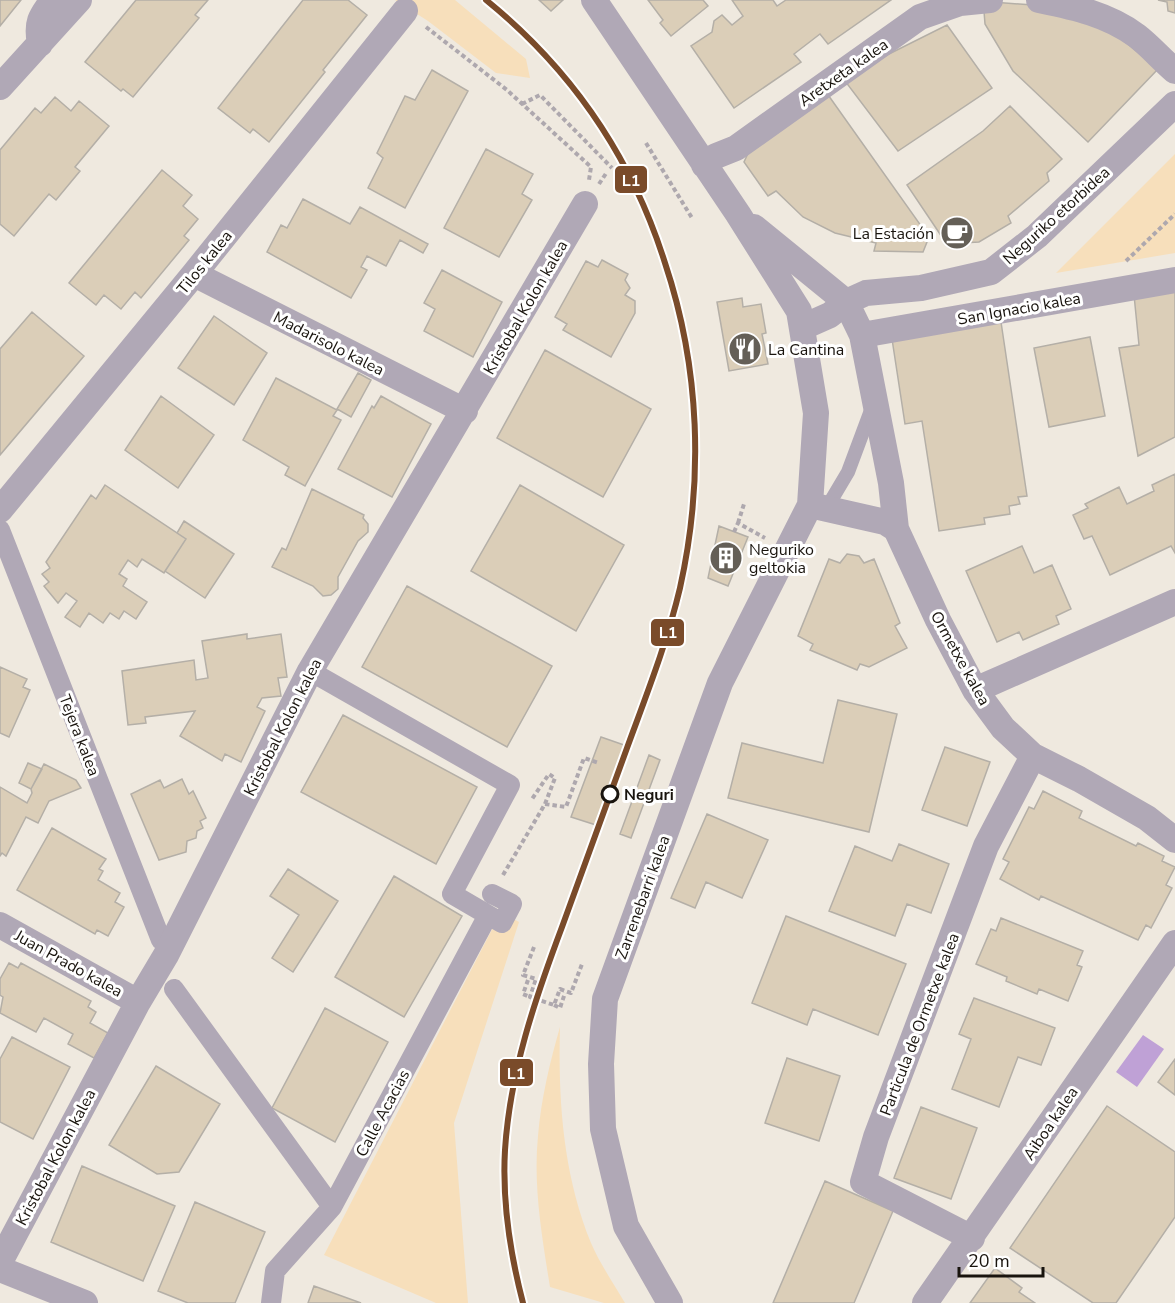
<svg xmlns="http://www.w3.org/2000/svg" width="1175" height="1303" viewBox="0 0 1175 1303" font-family="'Nunito Sans',sans-serif">
  <style>
    .green { fill: #f7dfbb }
    .water { fill: #bfa1d6 }
    .building { fill: #dbceb8; stroke: #b4afa7; stroke-width: 1.5 }
    .lines { fill: none; stroke-linecap: round; stroke-linejoin: round }
    .path { stroke: #aea8ae; stroke-width: 4; stroke-dasharray: 4.5 3; stroke-linecap: butt }
    .service { stroke: #b0a8b6; stroke-width: 14 }
    .pedestrian { stroke: #b0a8b6; stroke-width: 20 }
    .minor { stroke: #b0a8b6; stroke-width: 26 }
    .metro-1-casing { stroke: #fff; stroke-width: 10 }
    .metro-1 { stroke: #7a4b2a; stroke-width: 6 }
    .stop-dot { fill: #fff; stroke: #19140e; stroke-width: 3 }
    .labels { text-anchor: middle; stroke-width: 6; stroke-linejoin: round; paint-order: stroke }
    .street-label { font-size: 16px; fill: #19140e; stroke: #fff }
    .poi-label { font-size: 16px; fill: #19140e; stroke: #fff; text-anchor: start }
    .stop-label { font-size: 16px; font-weight: bold; fill: #19140e; stroke: #fff; text-anchor: start }
    .line-badge { stroke: #fff; stroke-width: 2 }
    .badge-label { font-size: 16px; text-anchor: middle; font-weight: bold; fill: #fff }
  </style>
  <rect width="100%" height="100%" fill="#efe9df"/>
  <path class="green" d="M395,0H455L526,59L530,78L496,73L428,21Z
    M1175,154V253L1056,273Z
    M501,912L519,922L454,1123L468,1303H436L324,1255Z
    M560,1027C558,1101 563,1174 591,1243C600,1264 614,1284 625,1303H604L550,1287C542,1237 533,1186 538,1136C541,1099 550,1062 560,1027Z"/>
  <path class="water" d="M1143,1035L1164,1049L1137,1087L1116,1072Z"/>
  <path class="building" d="M0,0H21L0,26Z
    M136,0H208L195,15L199,18L133,97L123,89L121,91L85,62Z
    M303,0H348L367,15L323,70L325,72L269,142L253,129L250,133L218,108Z
    M539,0H563L551,11Z
    M648,0H703L708,6L671,36L660,23L663,20Z
    M732,0H773L777,6L786,0H891L828,44L820,34L794,54L801,62L734,108L691,46L712,32L714,21L722,15L732,25L743,16Z
    M1158,0H1175V13L1168,11L1167,2Z
    M992,2L1033,5L1113,32L1158,69L1088,142L1013,71L985,24L984,11Z
    M947,25L992,88L898,151L845,81L871,63Z
    M432,70L468,91L405,208L368,188L383,158L377,153L405,96L415,100Z
    M826,92L929,237L923,252L874,251L876,243L835,233L803,217L776,191L768,196L744,162L750,149Z
    M55,97L71,111L79,101L109,126L75,167L80,171L56,200L49,194L14,236L0,224V150L35,108L41,113Z
    M1010,106L1062,159L1047,173L1049,181L1008,216L1011,223L979,242L962,243L942,237L907,185L983,131Z
    M486,149L533,174L522,194L532,200L499,257L444,228Z
    M162,170L192,195L183,206L198,219L184,236L189,240L141,298L135,292L121,309L104,295L96,305L69,283Z
    M303,199L350,224L360,207L428,244L423,253L400,240L386,266L367,256L361,267L367,270L351,298L267,252L281,225L287,228Z
    M602,260L628,274L625,280L630,288L625,295L635,301V313L611,357L563,330L567,324L555,317L586,261L598,267Z
    M442,270L502,302L473,357L424,331L435,309L424,303Z
    M1175,289V437L1138,456L1119,348L1139,345L1134,295Z
    M742,298L743,307L761,304L766,333L762,334L768,364L729,371L717,302Z
    M32,312L84,356L0,455V349Z
    M214,316L267,353L234,405L178,368Z
    M1001,322L1027,496L1018,497L1020,504L1009,506L1010,514L984,518L985,524L939,531L922,421L905,424L892,339Z
    M1090,337L1105,416L1049,427L1034,348Z
    M545,350L651,409L603,497L497,438Z
    M358,373L371,380L351,417L337,409Z
    M276,378L337,410L333,416L341,420L305,486L285,475L289,467L243,440Z
    M161,396L214,435L178,488L125,450Z
    M381,396L431,424L392,497L338,469L372,406L374,408Z
    M1175,474V553L1171,546L1110,575L1092,536L1084,539L1073,515L1088,508L1085,504L1119,487L1127,504L1154,491L1152,485Z
    M105,485L186,539L164,573L142,559L137,567L128,560L119,574L127,579L123,586L147,602L136,619L124,611L119,619L110,613L103,623L89,613L80,627L65,617L77,601L66,593L58,603L44,586L49,582L42,574L50,568L46,562L91,495L96,499Z
    M520,485L624,545L576,631L471,571Z
    M312,489L364,515L363,518L368,524V532L358,541L338,577V589L331,595L323,596L313,586L272,567L282,548L286,550Z
    M184,521L234,554L205,598L165,571L186,539L177,533Z
    M719,526L748,537L728,586L708,578Z
    M1022,546L1034,573L1052,565L1071,609L1056,616L1059,624L1023,640L1019,632L997,642L966,571Z
    M847,554L859,556L864,563L874,559L900,623L895,626L907,648L869,667L860,664L857,670L810,650L813,644L798,636L829,559L840,563Z
    M407,586L552,666L507,747L362,667Z
    M247,634V639L281,634L287,677L278,678L281,696L262,698L257,707L265,711L241,762L225,754L222,761L180,736L195,711L145,717L146,723L128,725L122,671L194,660L196,680L208,678L202,641Z
    M0,667L27,679L23,687L30,690L9,737L0,733Z
    M838,700L897,714L869,832L728,798L742,743L823,763Z
    M343,715L477,787L436,864L301,792Z
    M601,737L624,745L596,825L571,817Z
    M945,747L990,762L967,826L922,810Z
    M649,755L660,760L631,838L620,834Z
    M28,763L42,769L31,789L19,783Z
    M44,764L76,780L81,788L49,801L38,823L26,817L6,856L2,853L0,856V787L27,803L32,793L31,789Z
    M182,779L189,794L193,791L206,818L200,821L203,828L197,831L196,838L187,841L186,852L159,860L131,794L160,780L164,788Z
    M1043,791L1082,811L1079,818L1136,846L1138,843L1164,856L1162,861L1175,867L1166,885L1172,888L1151,928L1146,925L1138,940L1041,896L1039,900L1000,879L1009,862L1003,859L1029,807L1034,809Z
    M707,814L768,840L742,898L706,882L695,908L671,898Z
    M52,828L106,859L99,869L103,871L98,880L120,893L115,902L124,907L108,936L97,930L95,934L17,890Z
    M899,844L949,864L931,913L907,904L895,936L829,911L855,846L892,861Z
    M288,869L338,901L293,972L272,958L299,915L270,896Z
    M394,876L462,916L404,1017L335,977Z
    M786,916L906,964L878,1035L813,1009L807,1025L752,1003Z
    M1001,918L1083,951L1077,965L1082,967L1068,1001L1039,989L1037,994L1006,981L1007,977L976,964L991,929L996,931Z
    M9,963L18,968L21,963L91,1001L88,1007L96,1012L90,1023L108,1033L94,1058L68,1044L73,1034L44,1018L36,1032L0,1013L3,997L0,995V979Z
    M974,998L1055,1028L1041,1065L1018,1057L999,1107L952,1089L971,1039L959,1034Z
    M325,1008L388,1042L335,1142L272,1108Z
    M12,1037L70,1067L33,1139L0,1122V1059Z
    M787,1058L840,1076L819,1141L765,1123Z
    M1175,1059V1095L1158,1082Z
    M156,1066L220,1104L179,1172L157,1174L109,1145Z
    M1107,1106L1175,1152V1217L1116,1303H1093L1010,1248Z
    M921,1107L977,1128L951,1199L894,1178Z
    M82,1166L175,1206L143,1281L51,1242Z
    M825,1181L893,1211L854,1303H773Z
    M195,1202L265,1232L235,1303H188L158,1291Z
    M995,1268L1022,1288L1019,1292L1035,1303H970Z
    M314,1286L361,1303H308Z"/>
  <g class="lines">
    <path class="path" d="M426,27L507,90L591,167L589,180
      M522,104L540,95L612,168
      M646,143L692,218
      M599,184L607,172
      M1126,261L1175,214
      M738,523L744,504
      M734,532L738,523L765,538
      M545,804L566,807L584,758L599,763
      M503,875L545,804L555,778L549,774L532,799
      M534,947L523,975L536,979L530,997L554,1005L560,989L571,993L582,964
      M528,980L523,994L530,997
      M554,1005L560,1008L565,993"/>
    <path class="service" d="M826,509L848,472L873,405"/>
    <path class="pedestrian" d="M0,530L161,940
      M488,915L502,923L512,904L492,894
      M174,989L332,1207
      M271,1303L275,1271L332,1207L488,915L452,894L510,785L310,671"/>
    <path class="minor" d="M594,0L738,214L799,311L816,413L810,505L720,683L605,999L601,1064L603,1129L626,1226L670,1303
      M1039,0C1073,7 1108,14 1137,36C1150,46 1162,60 1175,71
      M40,44C36,23 40,17 53,0
      M0,87L79,0
      M704,165L716,156L736,148L920,17L960,3L990,0
      M754,227L846,302L862,335L891,483L896,529L938,620L975,690L1003,728L1033,756L1079,779L1147,818L1175,840
      M194,274L465,411
      M803,327L830,315L846,302L866,293L921,288L991,272L1037,236L1175,104
      M862,335L1175,280
      M810,505L885,522L896,529
      M0,510L194,274L405,11
      M975,690L1175,602
      M0,925L138,1002
      M972,1238L863,1182L876,1137L986,846L1033,756
      M0,1262L138,1002L166,955L310,671L585,204
      M0,1269L85,1303
      M925,1303L1175,943"/>
    <g class="metro-1-casing">
      <path id="metro-1" d="M486,0C571,69 632,158 665,263C700,368 704,480 680,588C667,643 646,696 627,748C605,808 584,867 562,927C535,999 510,1072 505,1150C502,1202 510,1253 523,1303"/>
    </g>
    <use href="#metro-1" class="metro-1"/>
  </g>
  <defs>
    <g id="cafe-disc" transform="scale(1.725)"><circle r="9.5" fill="#645f57" stroke="#fff"/><path d="M-5.5-4.5H6V0H3Q3 3.5 0 3.5H-2.5Q-5.5 3.5-5.5 0ZM3-3.2v2h1.7v-2ZM-6 4.5H4V6H-6Z" fill="#fff"/></g>
    <g id="restaurant-disc" transform="scale(1.725)"><circle r="9.5" fill="#645f57" stroke="#fff"/><path d="M-5-6h1v4h1v-4h1v4h1v-4h1v5L-1.5 .5V6h-2V.5L-5-1ZM5-6V6H3V1.5H1.5Q1.5-4 5-6Z" fill="#fff"/></g>
    <g id="building-disc" transform="scale(1.725)"><circle r="9.5" fill="#645f57" stroke="#fff"/><path d="M-4-6H4V6H1V3H-1V6H-4ZM-2.5-4.3h1.7v1.8h-1.7ZM.8-4.3h1.7v1.8H.8ZM-2.5-1h1.7V.8h-1.7ZM.8-1h1.7V.8H.8Z" fill="#fff"/></g>
  </defs>
  <g fill-rule="evenodd">
    <use href="#cafe-disc" x="957" y="233"/>
    <use href="#restaurant-disc" x="745" y="349"/>
    <use href="#building-disc" x="726" y="558"/>
  </g>
  <circle class="stop-dot" cx="610" cy="794" r="8"/>
  <g class="labels">
    <g class="street-label">
      <text transform="translate(843 72) rotate(-35)" y="6">Aretxeta kalea</text>
      <text transform="translate(1056 215) rotate(-42)" y="6">Neguriko etorbidea</text>
      <text transform="translate(204 262) rotate(-51)" y="6">Tilos kalea</text>
      <text transform="translate(525 307) rotate(-60)" y="6">Kristobal Kolon kalea</text>
      <text transform="translate(1019 308) rotate(-10)" y="6">San Ignacio kalea</text>
      <text transform="translate(329 343) rotate(27)" y="6">Madarisolo kalea</text>
      <text transform="translate(961 658) rotate(61)" y="6">Ormetxe kalea</text>
      <text transform="translate(282 727) rotate(-63)" y="6">Kristobal Kolon kalea</text>
      <text transform="translate(80 735) rotate(69)" y="6">Tejera kalea</text>
      <text transform="translate(642 897) rotate(-70)" y="6">Zarrenebarri kalea</text>
      <text transform="translate(69 963) rotate(29)" y="6">Juan Prado kalea</text>
      <text transform="translate(919 1024) rotate(-69)" y="6">Particula de Ormetxe kalea</text>
      <text transform="translate(382 1113) rotate(-62)" y="6">Calle Acacias</text>
      <text transform="translate(1050 1123) rotate(-56)" y="6">Aiboa kalea</text>
      <text transform="translate(55 1157) rotate(-62)" y="6">Kristobal Kolon kalea</text>
    </g>
    <g class="poi-label">
      <text x="934" y="239" text-anchor="end">La Estación</text>
      <text x="768" y="355">La Cantina</text>
      <text x="749" y="555">Neguriko<tspan x="749" dy="18">geltokia</tspan></text>
    </g>
    <g class="stop-label">
      <text x="624" y="800">Neguri</text>
    </g>
  </g>
  <g class="line-badge">
    <rect x="614" y="165" width="34" height="29" rx="6" fill="#7a4b2a"/>
    <rect x="650" y="618" width="35" height="29" rx="6" fill="#7a4b2a"/>
    <rect x="499" y="1058" width="35" height="29" rx="6" fill="#7a4b2a"/>
  </g>
  <g class="badge-label">
    <text x="631" y="186">L1</text>
    <text x="668" y="638">L1</text>
    <text x="516" y="1079">L1</text>
  </g>
  <path d="M959 1267v9h84v-9" fill="none" stroke="#19140e" stroke-width="3"/>
  <text x="968" y="1267" font-size="18" fill="#19140e" stroke="#ffffff" stroke-width="4.5" paint-order="stroke">20 m</text>
</svg>
